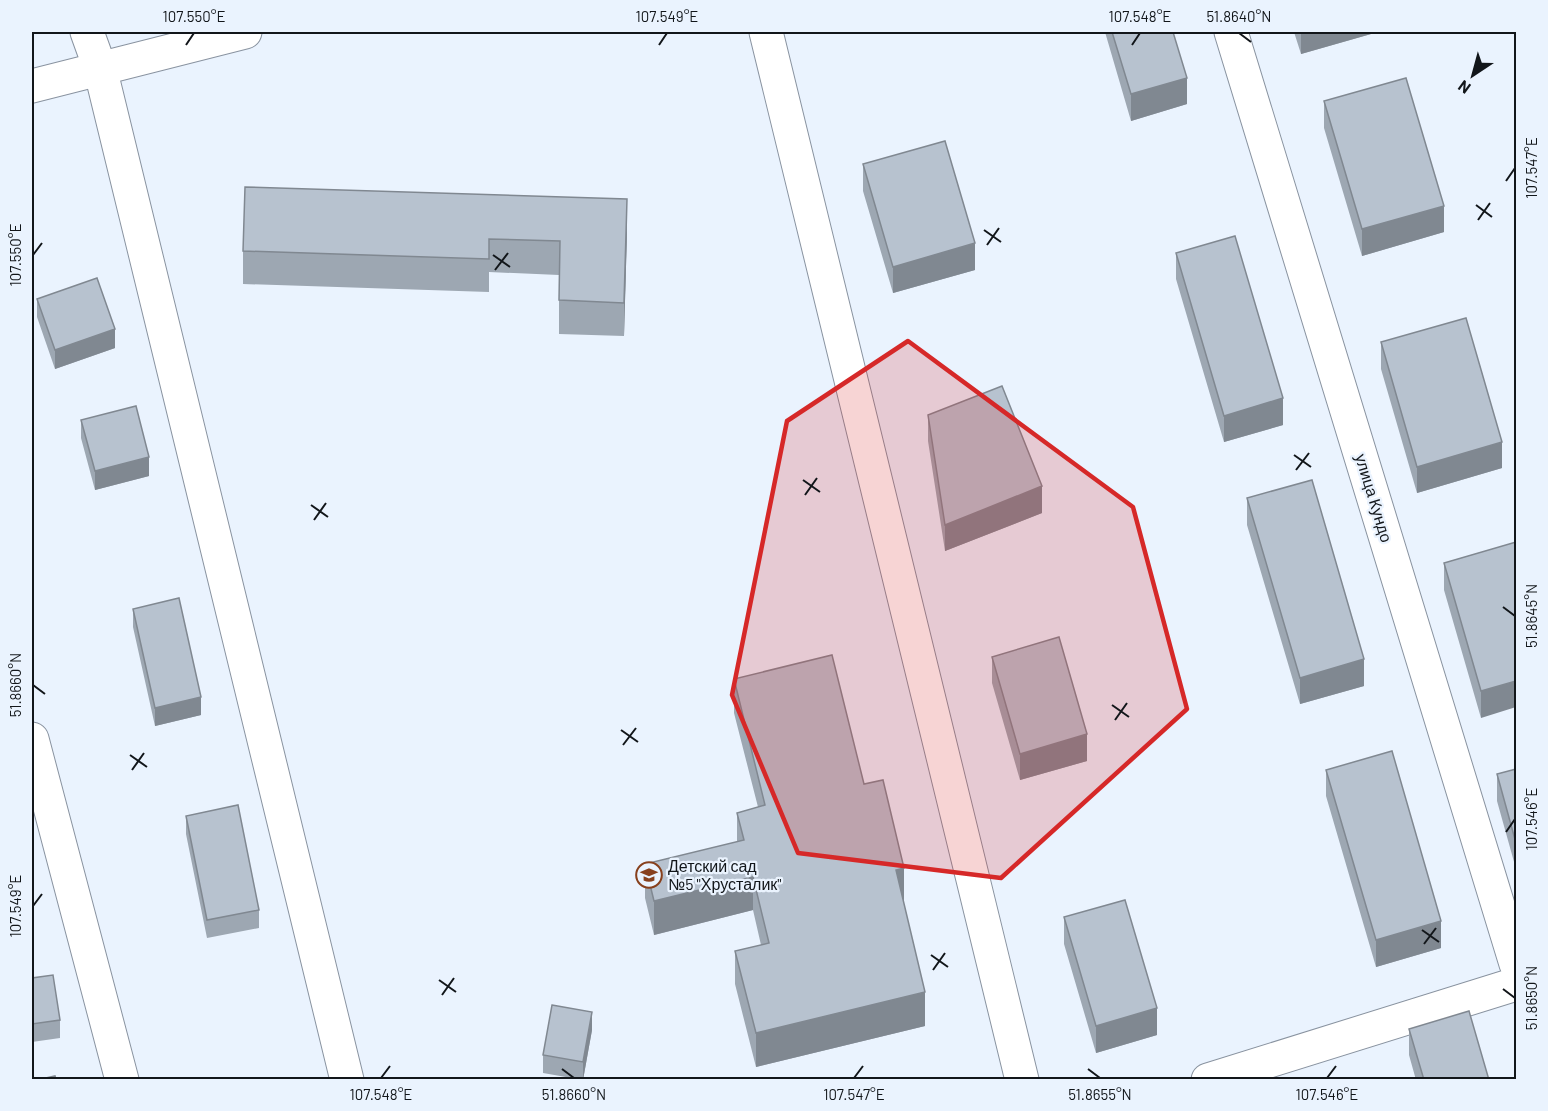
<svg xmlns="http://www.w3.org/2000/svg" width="1548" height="1111" viewBox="0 0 1548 1111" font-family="Barlow,sans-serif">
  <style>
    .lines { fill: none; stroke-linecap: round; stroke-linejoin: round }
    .minor-casing { stroke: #8993a0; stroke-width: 35 }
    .tertiary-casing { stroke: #8993a0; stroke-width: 35 }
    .minor { stroke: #fff; stroke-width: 33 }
    .tertiary { stroke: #fff; stroke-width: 33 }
    .wall { fill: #9da7b2 }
    .shaded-wall { fill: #808891 }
    .building { fill: #b7c2cf; stroke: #808891; stroke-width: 1.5 }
    .marked { fill: #d62828; fill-opacity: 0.2; stroke: #d62828; stroke-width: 4.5; stroke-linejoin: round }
    .ticks { fill: none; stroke: #12161a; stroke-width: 2 }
    .labels { text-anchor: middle; stroke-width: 4.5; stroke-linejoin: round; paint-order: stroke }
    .street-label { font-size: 16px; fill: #12161a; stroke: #eaf3fe }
    .poi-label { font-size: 16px; fill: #12161a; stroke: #eaf3fe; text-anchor: start }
    .neatline { fill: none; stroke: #12161a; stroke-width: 2 }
    .ticks-label { font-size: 15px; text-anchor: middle; fill: #12161a }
  </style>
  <rect width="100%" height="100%" fill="#eaf3fe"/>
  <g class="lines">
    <g class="minor-casing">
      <path id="minor" d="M87,32L100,68L347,1080
        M766,32L1022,1080
        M32,739L122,1080
        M1208,1080L1516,984"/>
    </g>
    <g class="tertiary-casing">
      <path id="tertiary" d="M1231,32L1516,964
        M32,86L245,32"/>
    </g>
    <use href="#minor" class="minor"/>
    <use href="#tertiary" class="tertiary"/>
  </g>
  <path class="wall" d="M1105,32H1173L1187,104L1131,121Z
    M1294,32H1378L1301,54Z
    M1324,101L1444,232L1362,256L1324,128Z
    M863,164L975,270L893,293L863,191Z
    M627,232L624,336L559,334V275L489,272V292L243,284V251Z
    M1176,253L1283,425L1224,442L1176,279Z
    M37,299L115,348L55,369L37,317Z
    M1381,342L1502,468L1417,493L1381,369Z
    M928,415L1042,513L945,551L928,441Z
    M81,420L149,476L95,490L81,438Z
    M1247,498L1364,686L1300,704L1247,525Z
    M1516,542L1481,718L1444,590V563Z
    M133,609L201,715L155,726L133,627Z
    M992,657L1087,761L1020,780L992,683Z
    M734,679L864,784L904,901H903L925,1026L756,1067L735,984V951L761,945L753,910L654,935L645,898V864L737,842V813L758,807L734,713Z
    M1516,769V869L1497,801V774Z
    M1326,770L1441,948L1376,967L1326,796Z
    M186,816L259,910V928L207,938L186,834Z
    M1064,917L1157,1035L1096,1053L1064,944Z
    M32,978L60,1020V1038L32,1042Z
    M1409,1029L1489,1080H1416L1409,1055Z
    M592,1030L583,1080L543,1073V1055Z"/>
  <path class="shaded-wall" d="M1301,32H1378L1301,54Z
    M1187,78V104L1131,121V94Z
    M627,199V232L624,336V303Z
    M1444,206V232L1362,256V229Z
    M975,243V270L893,293V267Z
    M115,329V348L55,369V350Z
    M1283,398V425L1224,442V416Z
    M1502,442V468L1417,493V467Z
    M149,457V476L95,490V471Z
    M1042,486V513L945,551V525Z
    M1364,659V686L1300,704V678Z
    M1516,681V707L1481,718V691Z
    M201,697V715L155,726V708Z
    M1087,734V761L1020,780V754Z
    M904,868V901L896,903V870Z
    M753,877V910L654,935V901Z
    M1441,921V948L1376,967V940Z
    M925,992V1026L756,1067V1033Z
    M1157,1008V1035L1096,1053V1026Z
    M592,1012V1030L583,1080V1062Z"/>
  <path class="building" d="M1112,32H1173L1187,78L1131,94Z
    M1406,78L1444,206L1362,229L1324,101Z
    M945,141L975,243L893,267L863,164Z
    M245,187L627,199L624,303L559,300L560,241L489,239V259L243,251Z
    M1235,236L1283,398L1224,416L1176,253Z
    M97,278L115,329L55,350L37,299Z
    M1466,318L1502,442L1417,467L1381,342Z
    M1002,386L1042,486L945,525L928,415Z
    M136,406L149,457L95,471L81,420Z
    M1312,480L1364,659L1300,678L1247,498Z
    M1516,542V681L1481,691L1444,563Z
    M179,598L201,697L155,708L133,609Z
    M1059,637L1087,734L1020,754L992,657Z
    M832,655L864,784L883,780L904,868L896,870L925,992L756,1033L735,951L769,943L753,877L654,901L645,864L744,840L737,813L765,805L734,679Z
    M1392,751L1441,921L1376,940L1326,770Z
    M1516,769V843L1497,774Z
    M238,805L259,910L207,920L186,816Z
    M1125,900L1157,1008L1096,1026L1064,917Z
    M53,975L60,1020L32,1024V978Z
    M552,1005L592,1012L583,1062L543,1055Z
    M1469,1011L1489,1080H1424L1409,1029Z
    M55,1076L56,1080H37Z"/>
  <path class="marked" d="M908,341L1133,507L1187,709L1001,878L798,853L732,695L787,421Z"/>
  <path class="ticks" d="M1239,33L1251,42M186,45L194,33M659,45L667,33M1132,45L1140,33M1506,181L1515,168M1476,205L1492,217M1478,220L1490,203M984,230L1001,242M987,245L999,228M33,255L42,243M493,255L510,267M495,270L508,253M1294,455L1311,467M1296,470L1309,453M803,480L820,492M805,495L817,478M311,505L328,517M314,520L326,503M1503,607L1515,616M33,685L45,694M1112,705L1129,717M1115,720L1127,703M621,730L638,742M623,745L636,728M130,755L147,767M132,770L144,753M1506,832L1515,819M33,906L42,894M1422,930L1439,942M1424,944L1436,928M931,955L948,967M933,970L945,953M439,980L456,992M1503,989L1515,998M442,995L454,978M562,1069L574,1078M1088,1069L1100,1078M381,1078L390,1066M854,1078L863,1066M1327,1078L1336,1066"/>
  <defs>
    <g id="school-ring" transform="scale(1.35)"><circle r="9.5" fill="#eaf3fe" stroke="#87401d" stroke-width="1.5"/><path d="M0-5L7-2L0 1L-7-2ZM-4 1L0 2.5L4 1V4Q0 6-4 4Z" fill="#87401d"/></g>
  </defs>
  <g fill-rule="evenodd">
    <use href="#school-ring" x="649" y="875"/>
  </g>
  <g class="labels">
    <g class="street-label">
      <text transform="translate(1374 498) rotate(73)" y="6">улица Кундо</text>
    </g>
    <g class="poi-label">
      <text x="668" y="872">Детский сад<tspan x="668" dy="18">№5 "Хрусталик"</tspan></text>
    </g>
  </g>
  <rect width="1548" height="1111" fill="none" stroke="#eaf3fe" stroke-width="66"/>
  <g transform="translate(1473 75) rotate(216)" stroke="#eaf3fe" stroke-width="4.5" paint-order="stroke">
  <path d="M0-4.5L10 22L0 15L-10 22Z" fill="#12161a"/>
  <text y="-9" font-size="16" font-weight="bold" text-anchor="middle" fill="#12161a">N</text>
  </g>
  <rect x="33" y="33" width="1482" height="1045" class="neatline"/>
  <g class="ticks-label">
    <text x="194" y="22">107.550°E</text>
    <text x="667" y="22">107.549°E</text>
    <text x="1140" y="22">107.548°E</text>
    <text x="1239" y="22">51.8640°N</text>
    <text transform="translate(1532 168) rotate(-90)" y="5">107.547°E</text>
    <text transform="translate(16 255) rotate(-90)" y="5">107.550°E</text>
    <text transform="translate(1532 616) rotate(-90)" y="5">51.8645°N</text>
    <text transform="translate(16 685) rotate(-90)" y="5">51.8660°N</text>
    <text transform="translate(1532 819) rotate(-90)" y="5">107.546°E</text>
    <text transform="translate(16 906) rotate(-90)" y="5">107.549°E</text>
    <text transform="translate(1532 998) rotate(-90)" y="5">51.8650°N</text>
    <text x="381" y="1100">107.548°E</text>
    <text x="574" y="1100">51.8660°N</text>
    <text x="854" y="1100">107.547°E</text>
    <text x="1100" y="1100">51.8655°N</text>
    <text x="1327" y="1100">107.546°E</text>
  </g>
</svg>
